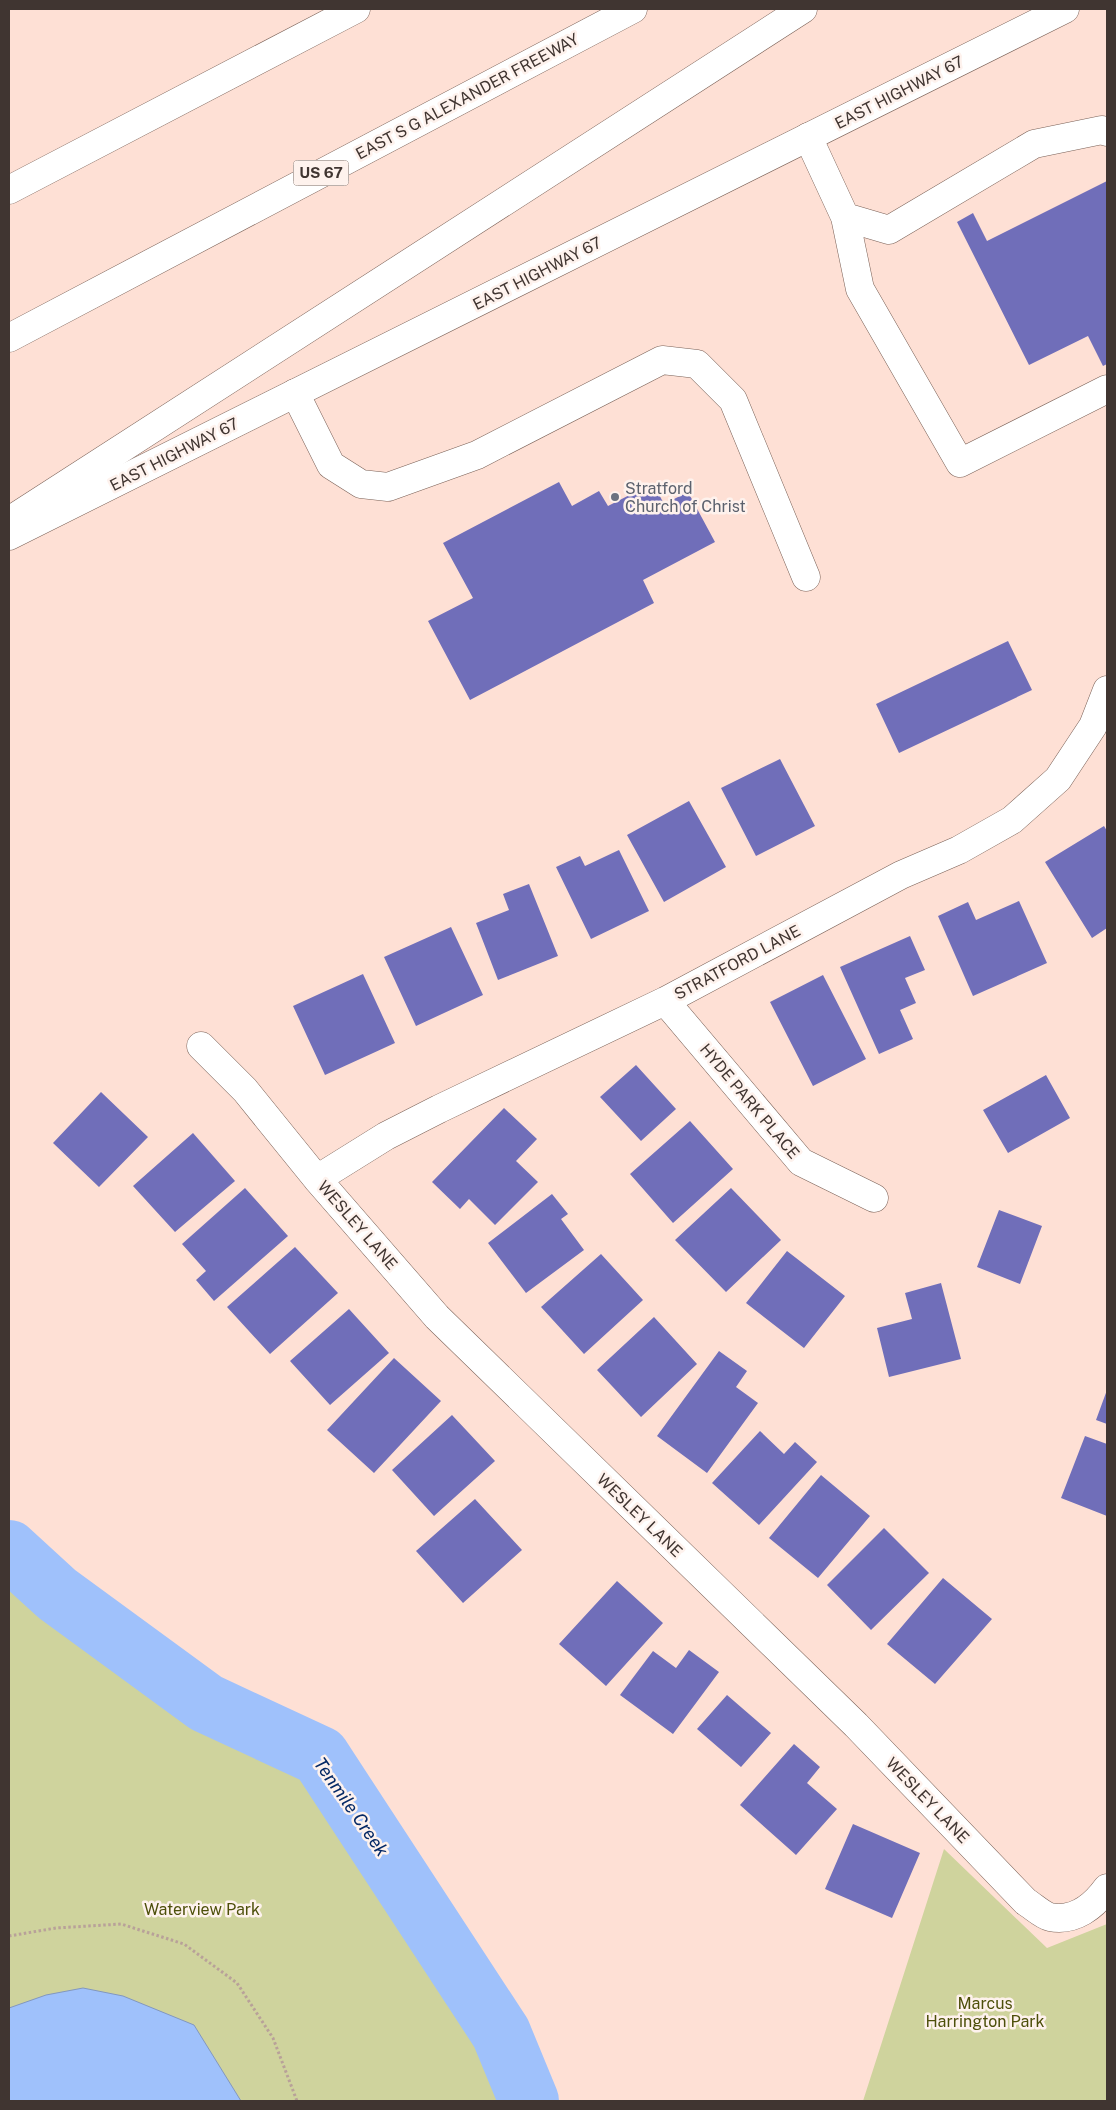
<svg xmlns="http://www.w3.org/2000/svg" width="1116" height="2110" viewBox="0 0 1116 2110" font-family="'Public Sans',sans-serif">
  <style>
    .green { fill: #cfd39d }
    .water { fill: #9fc1fb; stroke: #8297be }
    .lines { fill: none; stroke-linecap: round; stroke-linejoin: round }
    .river { stroke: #9fc1fb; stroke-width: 60 }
    .building { fill: #706eb9 }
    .minor-casing { stroke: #7a6157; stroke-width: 29 }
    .major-casing { stroke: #7a6157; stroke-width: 29 }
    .highway-casing { stroke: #7a6157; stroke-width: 29 }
    .path { stroke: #b8a199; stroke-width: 3; stroke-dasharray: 2.5 2.5; stroke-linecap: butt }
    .minor { stroke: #fff; stroke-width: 28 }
    .major { stroke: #fff; stroke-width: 28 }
    .highway { stroke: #fff; stroke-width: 28 }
    .worship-dot { fill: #6b7280; stroke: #fef2ed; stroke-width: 2 }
    .labels { text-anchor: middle; stroke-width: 5; stroke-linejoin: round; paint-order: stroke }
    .shield { fill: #fef2ed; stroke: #796e69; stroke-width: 1 }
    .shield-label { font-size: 15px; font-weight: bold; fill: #403531 }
    .street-label { font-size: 16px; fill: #403531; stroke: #fef2ed }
    .worship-label { font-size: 16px; fill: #5b616d; stroke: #fef2ed; text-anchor: start }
    .park-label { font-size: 16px; fill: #4d4f0a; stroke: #fef2ed }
    .water-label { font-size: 18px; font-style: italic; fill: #052966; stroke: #fef2ed }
  </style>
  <rect width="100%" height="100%" fill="#fee0d5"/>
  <path class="green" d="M9,1567L85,1641L190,1667L299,1727L313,1739L421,1879L471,1949L523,2101H9Z
    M944,1849L1047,1948L1107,1924V2101H863Z"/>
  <path class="water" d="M83,1988L123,1996L194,2025L241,2101H9V2008L46,1995Z"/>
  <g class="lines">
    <path class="river" d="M9,1550L57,1594L206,1703L320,1756L501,2033L529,2101"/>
  </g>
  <path class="building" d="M1107,181V364L1103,366L1088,336L1029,365L957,222L973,213L987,241Z
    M559,482L572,506L599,491L608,506L653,483L664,504L688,492L715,542L643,580L654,603L470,700L428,621L473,598L443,543Z
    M1008,641L1032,690L899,753L876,704Z
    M780,759L815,826L756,856L721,788Z
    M689,801L726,867L664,902L627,835Z
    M1104,826L1107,831V928L1092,938L1045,862Z
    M619,850L649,911L591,939L556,867L580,856L585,866Z
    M529,884L558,956L498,980L476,923L509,910L503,894Z
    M1019,901L1047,963L973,996L938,916L968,902L976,920Z
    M451,927L483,995L416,1026L384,957Z
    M910,936L925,970L905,978L916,1003L900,1010L913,1039L879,1054L840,967Z
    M363,974L395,1043L325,1075L293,1006Z
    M823,975L866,1059L813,1086L770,1002Z
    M636,1065L676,1109L641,1141L600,1097Z
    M1046,1075L1070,1118L1008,1153L983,1110Z
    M101,1092L148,1137L99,1187L53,1143Z
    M504,1108L537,1139L516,1161L538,1182L495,1225L469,1199L460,1209L432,1182Z
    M690,1121L733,1169L673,1223L630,1174Z
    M193,1133L235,1181L175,1232L133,1186Z
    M245,1188L288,1236L214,1301L196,1280L206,1271L182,1244Z
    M731,1188L781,1240L726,1292L675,1240Z
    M552,1194L568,1214L561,1219L584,1250L526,1293L488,1243Z
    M999,1210L1042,1226L1020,1284L977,1267Z
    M295,1247L338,1293L270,1354L227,1307Z
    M787,1251L845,1296L804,1348L746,1303Z
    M601,1254L643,1300L584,1354L541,1307Z
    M941,1283L961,1359L889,1377L877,1328L912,1319L905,1293Z
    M349,1309L389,1353L330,1405L290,1361Z
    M654,1317L697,1364L641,1417L597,1370Z
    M719,1351L747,1371L736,1387L758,1403L707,1473L657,1436Z
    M394,1358L441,1401L374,1473L327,1430Z
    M1107,1390V1424L1096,1420Z
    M452,1415L495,1461L434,1516L392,1470Z
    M760,1431L784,1454L795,1442L817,1462L759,1525L712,1483Z
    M1085,1436L1107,1444V1516L1061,1498Z
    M821,1475L870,1516L818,1578L769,1538Z
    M475,1499L522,1550L463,1603L416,1551Z
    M884,1528L929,1573L871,1630L827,1585Z
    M943,1578L992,1619L935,1684L887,1644Z
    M617,1581L663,1623L606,1686L559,1644Z
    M689,1650L719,1672L673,1734L620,1695L653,1651L676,1668Z
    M727,1695L771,1733L741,1767L697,1729Z
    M794,1744L820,1767L807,1783L837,1809L796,1855L740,1805Z
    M853,1824L920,1853L892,1918L825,1889Z"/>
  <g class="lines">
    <g class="minor-casing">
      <path id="minor" d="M808,137L845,217L889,230L1034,144L1102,130L1107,132
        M845,217L860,289L960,463L1107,389
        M295,393L331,465L361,484L388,487L477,455L662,360L697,364L733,400L806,577
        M665,1001L801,1162L874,1198
        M201,1046L245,1090L317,1179L437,1317L856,1725L1026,1902C1033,1906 1042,1915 1050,1917C1075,1922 1094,1906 1107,1888
        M317,1179L386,1136L439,1109L665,1001L901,875L959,850L1012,820L1058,779L1093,726L1107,690"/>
    </g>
    <g class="major-casing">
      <path id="major" d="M9,536L1065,9"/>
    </g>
    <g class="highway-casing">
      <path id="highway" d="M9,190L356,9
        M9,338L633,9
        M9,521L803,9"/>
    </g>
    <path class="path" d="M9,1936L56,1928L121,1924L184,1944L237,1983L273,2038L297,2101"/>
    <use href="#minor" class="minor"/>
    <use href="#major" class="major"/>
    <use href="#highway" class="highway"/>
  </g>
  <circle class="worship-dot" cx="615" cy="497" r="5"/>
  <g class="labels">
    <rect class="shield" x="293.5" y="160.5" width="55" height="25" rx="4"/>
    <g class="shield-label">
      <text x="321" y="178">US 67</text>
    </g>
    <g class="street-label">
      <text transform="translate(899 92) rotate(-27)" y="6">EAST HIGHWAY 67</text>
      <text transform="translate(467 96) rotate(-28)" y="6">EAST S G ALEXANDER FREEWAY</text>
      <text transform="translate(537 273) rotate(-27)" y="6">EAST HIGHWAY 67</text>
      <text transform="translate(174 454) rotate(-27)" y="6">EAST HIGHWAY 67</text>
      <text transform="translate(737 962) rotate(-28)" y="6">STRATFORD LANE</text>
      <text transform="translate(750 1101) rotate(50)" y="6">HYDE PARK PLACE</text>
      <text transform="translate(358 1225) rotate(49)" y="6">WESLEY LANE</text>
      <text transform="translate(640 1515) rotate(44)" y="6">WESLEY LANE</text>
      <text transform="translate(928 1800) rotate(46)" y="6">WESLEY LANE</text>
    </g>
    <g class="worship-label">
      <text x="625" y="494">Stratford<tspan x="625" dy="18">Church of Christ</tspan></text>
    </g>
    <g class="park-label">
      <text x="202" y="1915">Waterview Park</text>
      <text x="985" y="2009">Marcus<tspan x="985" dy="18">Harrington Park</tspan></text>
    </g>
    <g class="water-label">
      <text transform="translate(351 1807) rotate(55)" y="6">Tenmile Creek</text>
    </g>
  </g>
  <rect width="1116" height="2110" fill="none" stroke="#403531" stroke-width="20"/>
</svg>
